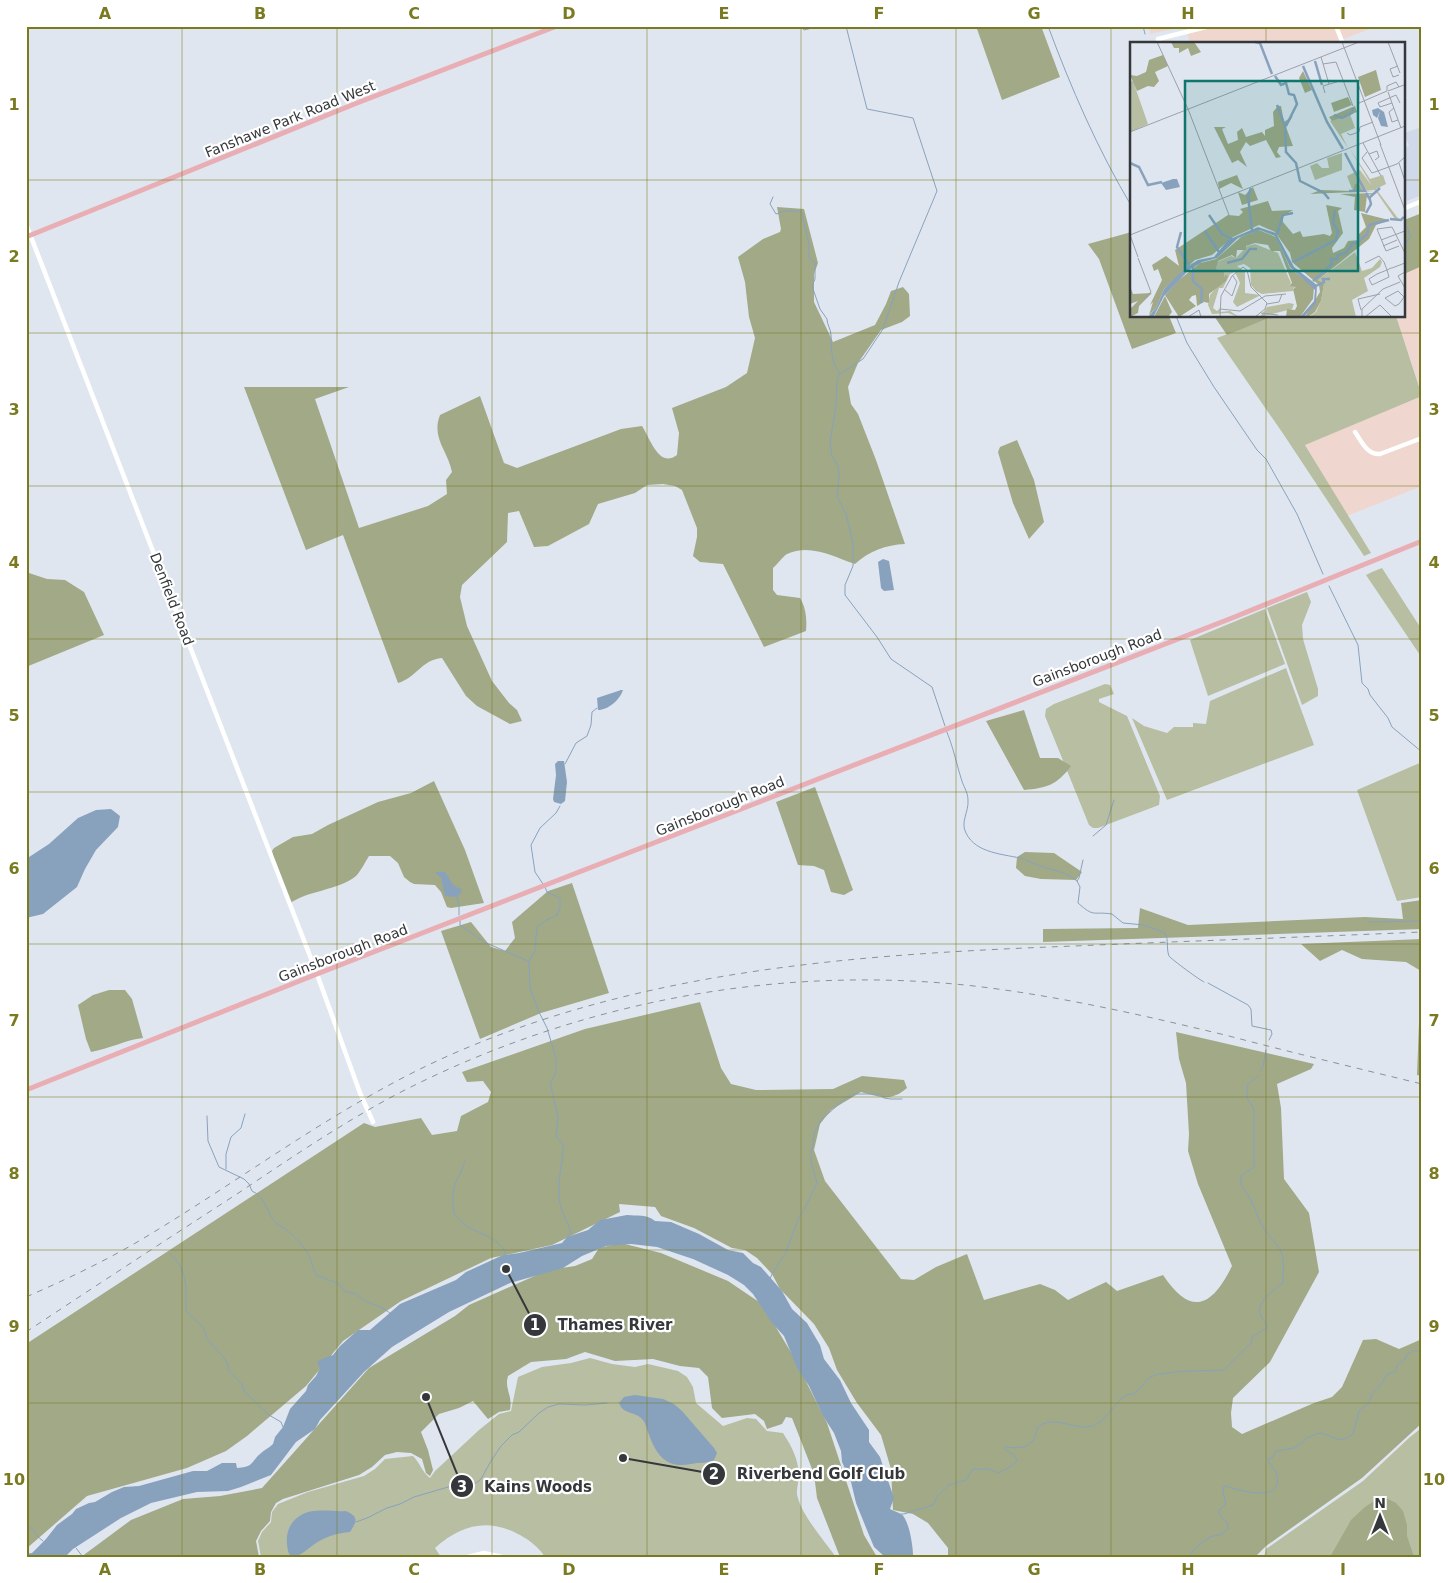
<svg xmlns="http://www.w3.org/2000/svg" width="1448" height="1583" viewBox="0 0 1448 1583" font-family="'DejaVu Sans',sans-serif">
  <style>
    .built { fill: #d0d9e9 }
    .industrial { fill: #efd6ce }
    .green { fill: #b7bea2 }
    .forest { fill: #a1a987 }
    .water { fill: #88a2bd }
    .lines { fill: none; stroke-linecap: round; stroke-linejoin: round }
    .stream { stroke: #88a2bd; stroke-width: 1 }
    .minor { stroke: #fff; stroke-width: 4.5 }
    .major { stroke: #e8aeb4; stroke-width: 5 }
    .rail { stroke: #8c9197; stroke-width: 1; stroke-dasharray: 6 6; stroke-linecap: butt }
    .grid { fill: none; stroke: #7a7a21; stroke-width: 1; stroke-opacity: 0.55 }
    .labels { text-anchor: middle; stroke-width: 4.5; stroke-linejoin: round; paint-order: stroke }
    .street-label { font-size: 14px; fill: #35383b; stroke: #fff }
    .inset-river { fill: none; stroke: #88a2bd; stroke-width: 2.5 }
    .inset-road { fill: none; stroke: #9ca0a8; stroke-width: 1 }
    .view { fill: #0f766e; fill-opacity: 0.15; stroke: #0f766e; stroke-width: 2.5 }
    .inset-edge { fill: none; stroke: #35383b; stroke-width: 2.5 }
    .leader { fill: none; stroke: #35383b; stroke-width: 2 }
    .callout-dot { fill: #35383b; stroke: #fff; stroke-width: 2 }
    .mark-label { font-size: 15px; text-anchor: middle; font-weight: bold; fill: #fff }
    .callout-label { font-size: 15px; text-anchor: middle; font-weight: bold; fill: #35383b; stroke: #fff; stroke-width: 4.5; stroke-linejoin: round; paint-order: stroke }
    .neatline { fill: none; stroke: #7a7a21; stroke-width: 2 }
    .grid-label { font-size: 16px; text-anchor: middle; font-weight: bold; fill: #7a7a21 }
  </style>
  <rect width="100%" height="100%" fill="#e0e6f0"/>
  <path class="built" d="M1422,127V195L1407,201L1404,194V148L1409,146L1404,133Z"/>
  <path class="industrial" d="M1149,26H1377L1336,42V44H1190L1186,26L1150,34Z
    M1422,266V394L1396,316H1404V274Z
    M1422,396V486L1347,516L1305,444Z"/>
  <path class="green" d="M1274,316H1396L1422,396L1305,445L1371,553L1364,556L1284,435L1217,338Z
    M1382,568L1422,630V658L1366,575L1372,572Z
    M1307,592L1311,602L1302,625L1303,639L1318,689V696L1302,705L1267,608Z
    M1265,609L1285,664L1208,696L1190,640Z
    M1286,668L1314,745L1167,800L1132,718L1144,726L1167,733L1174,727H1193V723L1206,724L1210,701Z
    M1105,684L1110,685L1114,694L1099,699V702L1127,716L1160,796L1159,805L1098,828H1093L1089,825L1045,716L1046,709L1054,704Z
    M1422,762V858L1420,859L1422,897L1397,901L1357,790Z
    M590,1358L612,1364L635,1367L648,1364L678,1371L687,1377L693,1387L696,1403L723,1426L747,1418L756,1419L767,1431L783,1433C792,1447 798,1458 799,1475C799,1483 795,1491 798,1498C802,1515 825,1542 836,1557H545C538,1546 528,1539 516,1533C485,1518 460,1526 435,1548L441,1557H261L258,1541L262,1532L271,1522L272,1512L278,1504L308,1492L364,1476L375,1469L385,1459L413,1456C420,1463 422,1472 430,1478L435,1471L479,1430L499,1414L511,1411L518,1377L542,1367L571,1363Z
    M1419,1430L1422,1437V1557H1264L1266,1549L1363,1481L1410,1437Z"/>
  <path class="forest" d="M976,26H1041L1060,77L1002,100Z
    M777,207L804,209L818,263L814,274V302L833,342L875,325L886,304L891,291L903,287L909,294L910,316L902,322L881,330L858,363L848,387L851,404L858,414L876,460L905,544C886,545 869,551 855,564C834,557 810,543 787,554C782,557 778,564 773,568V590L777,595L800,598C806,608 807,619 806,631L764,647L723,564L700,562L693,556L697,537V528L682,490L675,486L663,484L647,485L635,493L598,504L589,524L548,546L534,547L519,511L508,513L507,542L462,585L460,597L467,626L492,681L509,703L517,710L522,721L510,724L477,706L466,696L442,658C421,660 416,678 398,683L343,535L306,550L244,387H349L315,399L359,528L428,506L447,494L446,480L452,472C448,451 431,438 440,415L480,396L504,463L517,468L621,429L642,426C650,438 659,469 677,455L679,433L672,408L726,387L747,373L755,338L749,317L745,282L738,257L763,239L780,232L781,229Z
    M1422,213V266L1404,274V220Z
    M1132,230V316H1169L1176,333L1132,349L1099,259L1088,244L1128,233Z
    M1214,316H1274L1227,335Z
    M1017,440L1034,480L1044,522L1029,539L1013,503L998,452L1000,447Z
    M26,572L47,579L65,580L84,592L104,635L26,667Z
    M1024,710L1040,758H1058L1071,766C1057,785 1047,788 1024,790L986,721Z
    M434,781L465,850L484,903L451,908L447,907L441,892L435,885L414,884L410,882L404,877L398,863L390,856H369C365,862 361,871 356,876C337,891 308,890 289,904L275,867L272,851L274,848L293,837L312,834L328,825L378,802L411,793Z
    M815,787L853,890L844,895L831,892L824,870L814,866L798,865L776,802Z
    M1025,852L1054,853L1082,872L1076,880L1041,879L1025,876L1016,868L1017,857Z
    M572,883L609,993L541,1013L480,1039L441,931L471,922L491,947L505,951L515,938L512,922L548,891Z
    M1422,900V929L1043,942V929L1138,928L1140,908L1188,925L1365,917L1403,919L1401,903Z
    M1422,939V1076L1417,1075L1421,971L1406,962L1362,959L1342,950L1320,961L1301,944Z
    M109,990H125L132,999L143,1038C125,1040 109,1049 91,1052L86,1039L78,1005L93,995Z
    M700,1002L721,1068L731,1084L756,1090L833,1089L862,1076L904,1080L907,1088C891,1102 880,1097 861,1092L831,1110L820,1124L814,1150L825,1181L901,1279L914,1280L936,1267L967,1254L984,1300L1040,1284L1055,1290L1068,1300L1106,1282L1117,1291L1163,1275C1191,1317 1212,1307 1232,1266L1198,1184L1188,1151L1189,1134L1186,1083L1179,1059L1176,1032L1314,1064L1311,1069L1277,1084L1281,1108L1284,1179L1309,1213L1319,1272L1270,1362L1233,1398L1231,1413L1232,1427L1242,1434L1314,1403L1332,1397L1342,1387L1363,1340L1376,1339L1399,1349L1422,1339V1423L1362,1478L1266,1546L1255,1557H948V1548L928,1523L913,1514L893,1510L891,1469L881,1435L857,1403L837,1370L829,1348L814,1324L780,1289L772,1274L757,1258L745,1250L732,1248L694,1228L661,1216L655,1207L619,1204L620,1212L552,1245L491,1258L401,1301L343,1341L306,1386L247,1436L226,1451L187,1468L87,1496L26,1549V1344L364,1123L375,1127L421,1118L432,1135L457,1131L461,1116L488,1102L491,1092L483,1081L467,1082L462,1072L585,1029Z
    M621,1243L661,1253L728,1281L762,1304L792,1354L827,1423L864,1535L877,1557H840L817,1498L814,1474L792,1418L786,1417L782,1424L767,1429L764,1421L755,1414L722,1418L712,1408L708,1377L699,1368L680,1366L653,1359L615,1361L585,1352L566,1359L531,1362L508,1376C504,1389 513,1395 510,1410L499,1412L488,1419L473,1401L459,1408L439,1414L421,1432L428,1450L433,1470L430,1476L426,1473L422,1459L411,1453L397,1452L385,1455L372,1467L359,1475L283,1499L276,1503L271,1512L270,1521L261,1531L256,1541L259,1557H81L131,1520L183,1499L220,1496L262,1488L369,1368L455,1316L469,1305L548,1270L575,1266L592,1259L599,1248Z
    M1382,1496L1396,1503L1403,1511L1407,1525V1536L1414,1557H1330L1351,1520L1365,1507Z"/>
  <path class="water" d="M883,559L889,561L894,590L884,591L881,588L878,562Z
    M621,690H623C620,700 608,710 598,710L597,698Z
    M558,761H564L567,782L565,801L561,804L554,802L553,799L556,775L555,764Z
    M111,809L120,816L118,827L96,850L85,869L77,887L43,914L26,918V859L49,844L78,818L96,810Z
    M436,872H445C451,880 451,886 461,889L462,891L457,897L445,896L441,877L436,874Z
    M627,1215C637,1216 647,1214 655,1221L671,1222L699,1234L728,1250L743,1253L753,1263L761,1267L782,1291L792,1309L807,1323L820,1345L824,1359L840,1380L851,1403L869,1430V1442L880,1457L894,1498L890,1509C893,1511 898,1512 901,1514C909,1519 913,1546 913,1555L915,1557H885L874,1547L869,1535L856,1503L851,1482L842,1462L841,1451L834,1433L823,1416L809,1386L798,1370L784,1336L772,1323L753,1294L744,1285L728,1275L693,1259L657,1247L631,1244L606,1246L582,1256L563,1268L510,1283L449,1312L392,1347L364,1372L320,1420L315,1429L296,1442L271,1475L241,1487L228,1491L197,1492L151,1503L121,1518L73,1549L65,1557H26V1554L32,1553L46,1539L57,1525L72,1514L76,1509L89,1503L95,1502L112,1492L124,1487L139,1486L193,1471H207L222,1463H236L237,1468C254,1467 250,1463 260,1454C264,1450 269,1448 273,1444L275,1437L283,1427L290,1409L306,1391L308,1385L316,1376L320,1368L318,1365V1361L324,1358L333,1355L340,1346L358,1330H370L400,1304L456,1280L466,1272L503,1255L519,1253L562,1243L567,1237L588,1230L600,1220Z
    M635,1395L663,1399L674,1404L682,1411L714,1448L717,1453L714,1460C706,1464 699,1462 691,1464C667,1469 657,1456 649,1435C647,1430 646,1424 643,1420C636,1411 623,1415 619,1403L624,1397Z
    M346,1511C359,1517 357,1521 350,1532C338,1533 327,1536 316,1543C308,1548 302,1556 292,1557L289,1554C284,1538 287,1522 303,1514C314,1508 333,1512 346,1511Z"/>
  <g class="lines">
    <path class="stream" d="M801,26L804,30L820,26
      M846,26L867,109L913,118L937,191L899,282L883,329L863,359L840,374L837,379L836,407L830,442L832,456L838,466L839,477L837,496L846,514L853,543V566L845,585V595L877,637L891,659L932,687L945,726
      M1048,26C1071,88 1098,150 1132,207
      M1143,26L1145,34
      M773,197L770,204L776,214L785,211H799L802,214L809,244V258L815,263V279L812,286L820,309L827,319C827,325 831,329 831,335C832,350 830,360 840,374
      M1404,224L1408,229L1410,236L1404,248
      M1176,316L1187,343L1214,387L1257,450L1266,459L1297,514L1323,574
      M1329,586L1358,645L1362,683L1368,689L1370,695L1388,718L1392,727L1422,752
      M946,730C953,746 956,762 961,778C963,786 968,792 968,800C969,812 960,822 966,833C976,854 1005,854 1024,859C1029,861 1033,864 1038,865C1051,870 1067,872 1077,881
      M565,764L576,743L587,736L591,725L592,712L597,708
      M1093,836L1106,825L1114,800
      M1083,860L1079,878L1077,881L1080,887L1078,903C1095,918 1092,911 1112,914L1123,923L1144,925L1165,933C1169,940 1166,948 1169,956C1171,959 1201,981 1204,982
      M543,884L535,872L531,845L540,828L556,813L560,806
      M545,887L547,892L560,898V908L557,915L546,920L537,927L535,951L529,961L530,988L539,1012L547,1028L556,1058V1073L551,1082V1086L558,1118L556,1136L563,1145C563,1164 556,1184 560,1204C562,1215 569,1223 571,1233L567,1238
      M457,897L459,905V915
      M460,919V925L484,942L528,961
      M1369,922L1422,921
      M1208,983L1248,1005L1251,1009L1252,1026L1271,1030L1272,1034L1269,1040
      M1260,1071L1263,1066L1266,1050
      M207,1116L208,1141L219,1167L244,1179L249,1184L252,1191C266,1197 266,1211 275,1222C278,1226 284,1227 288,1231C298,1241 308,1249 312,1264C313,1268 315,1270 316,1275L339,1284C344,1293 347,1291 356,1294C360,1296 361,1299 365,1301C375,1305 383,1307 391,1314
      M465,1161C463,1170 458,1176 455,1184C452,1193 453,1205 454,1214C458,1217 461,1222 465,1225C478,1234 501,1237 506,1255
      M226,1169V1154L231,1137L241,1128L245,1114
      M170,1254C188,1269 186,1288 186,1311L203,1327L207,1339L224,1358L228,1364V1370L242,1384L244,1391L269,1415L281,1422L283,1427
      M770,1279L772,1274L786,1252L799,1217L804,1210L817,1183L811,1162V1152L813,1146L814,1133L822,1119L847,1097L855,1094H879L884,1098L891,1099H902
      M901,1514H904L933,1505L938,1495L949,1485L966,1480L973,1469H989L998,1473L1012,1466L1017,1461L1014,1455L1004,1449L1006,1447C1024,1449 1034,1448 1037,1428C1052,1413 1074,1431 1092,1426C1105,1422 1113,1406 1122,1398C1126,1394 1132,1395 1136,1392C1141,1389 1144,1382 1149,1378C1160,1370 1208,1371 1224,1370L1251,1343L1252,1337L1267,1328C1267,1322 1262,1320 1260,1314C1256,1302 1275,1289 1283,1283C1283,1273 1285,1260 1281,1251C1277,1243 1269,1237 1264,1229C1258,1219 1255,1207 1249,1197C1245,1189 1239,1187 1241,1176L1254,1167V1110L1247,1098V1085L1258,1076
      M356,1522L367,1518L387,1508L400,1504L414,1497L455,1485L465,1486L476,1483L481,1479L491,1461L501,1446L512,1435L519,1432L539,1413L548,1407L559,1404L586,1405L607,1403
      M26,1523C33,1528 36,1537 43,1541
      M76,1548L83,1557
      M1189,1557L1195,1548L1210,1537L1222,1534L1228,1529L1227,1522L1219,1515V1510L1226,1504L1223,1493L1224,1486C1238,1489 1282,1505 1277,1476C1276,1468 1269,1467 1268,1459L1273,1457L1276,1451L1295,1448V1447L1303,1443L1305,1439C1325,1429 1321,1434 1340,1440L1347,1438L1353,1434L1359,1411L1369,1403L1372,1394L1380,1386L1387,1375L1396,1371L1397,1365L1406,1358V1355L1413,1351H1422"/>
    <path class="minor" d="M1336,26L1343,44
      M1159,44L1158,39L1210,26
      M1405,208L1422,201
      M26,224L317,974L360,1093L373,1122
      M1355,432C1362,442 1367,455 1380,454L1422,438
      M468,1557L484,1553L502,1557"/>
    <path class="major" d="M26,237L357,103L557,26
      M26,1090L317,974L1232,618L1422,541"/>
    <path class="rail" d="M26,1297C65,1280 103,1262 139,1241C245,1178 343,1101 457,1052C652,968 865,954 1074,946C1190,941 1306,937 1422,932
      M26,1332C97,1285 169,1238 240,1192C292,1157 344,1122 399,1093C576,1002 777,964 974,986C1059,996 1142,1015 1225,1035C1290,1052 1356,1068 1422,1084"/>
  </g>
  <path class="grid" d="M182,26V1557M337,26V1557M492,26V1557M647,26V1557M801,26V1557M956,26V1557M1111,26V1557M1266,26V44M26,180H1132M1404,180H1422M1266,316V1557M26,333H1422M26,486H1422M26,639H1422M26,792H1422M26,944H1422M26,1097H1422M26,1250H1422M26,1403H1422"/>
  <g class="labels">
    <g class="street-label">
      <text transform="translate(290 119) rotate(-22)" y="5">Fanshawe Park Road West</text>
      <text transform="translate(172 599) rotate(69)" y="5">Denfield Road</text>
      <text transform="translate(1097 658) rotate(-21)" y="5">Gainsborough Road</text>
      <text transform="translate(720 806) rotate(-22)" y="5">Gainsborough Road</text>
      <text transform="translate(343 953) rotate(-21)" y="5">Gainsborough Road</text>
    </g>
  </g>
  <g transform="translate(1130 42)">
    <rect width="275" height="275" fill="#e0e6f0"/>
    <path d="M3,39L18,82L0,90V40ZM220,72L225,86L211,92L218,106L200,79ZM220,107L240,137L253,133L256,142L246,147L270,179L265,177L245,148L233,149L228,141L222,147L217,134L230,128L242,144ZM212,111V128L185,138L180,124L187,121L192,126H199L197,116ZM125,202L148,211L161,241L159,244L169,245L172,264L167,245L163,246V249L132,252L126,249L121,243L120,226L114,222L107,224L115,230V251L131,253L107,265L103,260L110,241L105,230L100,232L93,246H89L83,266L87,269L90,266V270L100,269L109,275L98,271L82,272L78,263L80,253L95,236L94,230L86,227L87,220L101,214L106,216L117,204ZM225,210L232,229L242,226L250,217L252,220L250,225L234,236L238,249L222,258L226,275H179L186,270L191,259L194,242L188,238ZM159,261L164,262L162,267L130,275L137,265Z" fill="#b7bea2"/>
    <path d="M41,0H64L71,10L61,14L58,6L49,11V6H44ZM33,13L38,24L25,30L29,39L24,45L18,44L7,49L0,33L7,34L16,30L19,18ZM246,28L251,48L235,55L228,35ZM173,29L182,48L175,51L169,36ZM218,55L222,63L204,70L201,61ZM148,64H151L154,80L163,74L156,85L163,104L149,105L147,110L151,115L146,116L136,98L120,104L116,100L110,110L117,125L108,118L102,121L84,85H96L92,87L98,102L108,98L107,90L112,86L116,95L132,90L135,94V88L144,84L143,70ZM225,64L227,70L202,79L199,75ZM107,133L113,147L101,141L89,147L88,140ZM225,142H229L233,149H245L180,152L191,148L222,149ZM123,145L128,158L112,163L108,150L115,153ZM246,151L237,153L235,170L224,168L225,155L210,152ZM138,159L142,169L163,168L153,174V180L163,192L170,189L173,195L194,192L200,194L202,191L196,163L212,166L208,169L213,191L202,206L203,211L214,206L218,199L229,198L227,194L236,185L231,171L259,178L246,183L239,197L188,238L194,242L191,259L185,270L178,275H175L190,250L189,243L162,220L160,211L145,190L129,183L103,195L82,213L65,218L34,247L26,266L19,273L23,260L20,263L32,238L28,227L24,229L22,223L36,214L49,224L45,208L98,173L109,174L113,170L110,167ZM129,188L146,195L160,226L184,245L183,257L170,275H156L157,267L165,268L167,264L163,247L166,245L159,244L162,241L150,209H141L138,203L125,201L116,204V208H107L106,216L102,213L88,219L86,227L94,230L95,236V233L98,234L96,239L79,252V261L74,260L67,264L66,253L62,254L59,258L66,264L49,275L35,253L49,238L70,221L86,217L111,195ZM0,244L3,252L22,251L9,264L8,271L0,275V267L8,259L0,262ZM35,254L42,270L38,275H24Z" fill="#a1a987"/>
    <path d="M248,66L254,70L258,85L251,84L248,76L250,69L247,76L243,73L242,68ZM43,137H47L50,145L36,148L31,141ZM128,185L146,191L164,225L187,243L186,261L174,275H170L184,259L185,248L160,225L145,194L130,188L108,196L87,216L72,220L59,228L34,254L24,274L18,275L26,266L34,247L55,226L68,218L84,215L98,198Z" fill="#88a2bd"/>
    <path class="inset-river" d="M125,0L130,1L142,32M185,19L192,43M173,24L197,80L213,107M145,34L151,43L156,41L159,52L164,53L167,62L156,84M147,63L155,84L156,110L166,121L170,139L194,151L199,157M204,73L212,76L222,71L223,66M215,111L235,149H219M0,121L9,125L18,143L32,140M121,146L118,154L122,188M236,151L239,156L250,146M236,171L241,162L239,154M79,173L92,192L102,197M260,177L271,178L274,175M75,189L89,210M51,190L47,205L59,223M147,192L153,173L163,171M163,220L206,198L208,189L203,181L205,168M97,221L112,217L120,207H127M63,224V239L72,247L71,261M183,239L202,222L201,217H207L208,213L216,211L223,201H227L237,192L239,183L259,178M186,244L194,240L193,237H200"/>
    <path class="inset-road" d="M27,0L58,67L99,173M212,0L251,103M258,0L270,31M191,15L199,42M193,22L206,20L223,64M268,24L260,27L263,35L269,33M257,49V44L266,40L269,45M258,49L274,43M258,50L271,86M195,51L193,44L213,38M229,61L257,49M262,61L250,65L248,61L266,53L270,61M264,66L259,70L262,80L268,78M0,90L229,0M217,91L220,93L229,90L230,85L243,80M233,101L251,134M250,102L275,168M237,110L232,116L242,131L267,122L275,115M239,112L247,109L249,115L245,118M269,121L275,139M0,193L8,215M0,193L275,84M251,198L275,189M253,204L267,198M269,204L256,209L247,187L262,185L275,211M8,216L21,250L14,256M235,221L249,214L254,220L257,228L259,235L242,243L239,237L247,232L257,228L261,226H262L275,221M275,230L268,234L275,246M95,248L102,254L107,240L103,234M274,255L268,249L255,256L265,264L269,262L275,254M137,262L149,260L152,252M90,267L110,269L135,254L156,252M231,268L228,257L250,252M131,271L148,273M58,275L69,268L71,275M90,275L91,254L102,234L113,225L117,228L121,245L137,261L135,267L125,275M232,275V267L253,247L270,240M235,275L250,263L262,275"/>
    <path class="view" d="M55,39H228V229H55Z"/>
    <rect width="275" height="275" class="inset-edge"/>
  </g>
  <path class="leader" d="M506 1269L535 1325M623 1458L714 1474M426 1397L462 1486"/>
  <g class="callout-dot">
    <circle cx="506" cy="1269" r="5"/>
    <circle cx="623" cy="1458" r="5"/>
    <circle cx="426" cy="1397" r="5"/>
    <circle cx="535" cy="1325" r="12"/>
    <circle cx="714" cy="1474" r="12"/>
    <circle cx="462" cy="1486" r="12"/>
  </g>
  <g class="mark-label">
    <text x="535" y="1330">1</text>
    <text x="714" y="1479">2</text>
    <text x="462" y="1492">3</text>
  </g>
  <g class="callout-label">
    <text x="615" y="1330">Thames River</text>
    <text x="821" y="1479">Riverbend Golf Club</text>
    <text x="538" y="1492">Kains Woods</text>
  </g>
  <rect width="1448" height="1583" fill="none" stroke="#ffffff" stroke-width="55"/>
  <g transform="translate(1380 1516)" stroke="#ffffff" stroke-width="4" paint-order="stroke">
  <path d="M0-4L9 19L0 12L-9 19Z" fill="#35383b"/>
  <text y="-8" font-size="14" font-weight="bold" text-anchor="middle" fill="#35383b">N</text>
  </g>
  <rect x="28" y="28" width="1392" height="1528" class="neatline"/>
  <g class="grid-label">
    <text x="105" y="19">A</text>
    <text x="260" y="19">B</text>
    <text x="414" y="19">C</text>
    <text x="569" y="19">D</text>
    <text x="724" y="19">E</text>
    <text x="879" y="19">F</text>
    <text x="1034" y="19">G</text>
    <text x="1188" y="19">H</text>
    <text x="1343" y="19">I</text>
    <text x="14" y="110">1</text>
    <text x="1434" y="110">1</text>
    <text x="14" y="262">2</text>
    <text x="1434" y="262">2</text>
    <text x="14" y="415">3</text>
    <text x="1434" y="415">3</text>
    <text x="14" y="568">4</text>
    <text x="1434" y="568">4</text>
    <text x="14" y="721">5</text>
    <text x="1434" y="721">5</text>
    <text x="14" y="874">6</text>
    <text x="1434" y="874">6</text>
    <text x="14" y="1026">7</text>
    <text x="1434" y="1026">7</text>
    <text x="14" y="1179">8</text>
    <text x="1434" y="1179">8</text>
    <text x="14" y="1332">9</text>
    <text x="1434" y="1332">9</text>
    <text x="14" y="1485">10</text>
    <text x="1434" y="1485">10</text>
    <text x="105" y="1575">A</text>
    <text x="260" y="1575">B</text>
    <text x="414" y="1575">C</text>
    <text x="569" y="1575">D</text>
    <text x="724" y="1575">E</text>
    <text x="879" y="1575">F</text>
    <text x="1034" y="1575">G</text>
    <text x="1188" y="1575">H</text>
    <text x="1343" y="1575">I</text>
  </g>
</svg>
